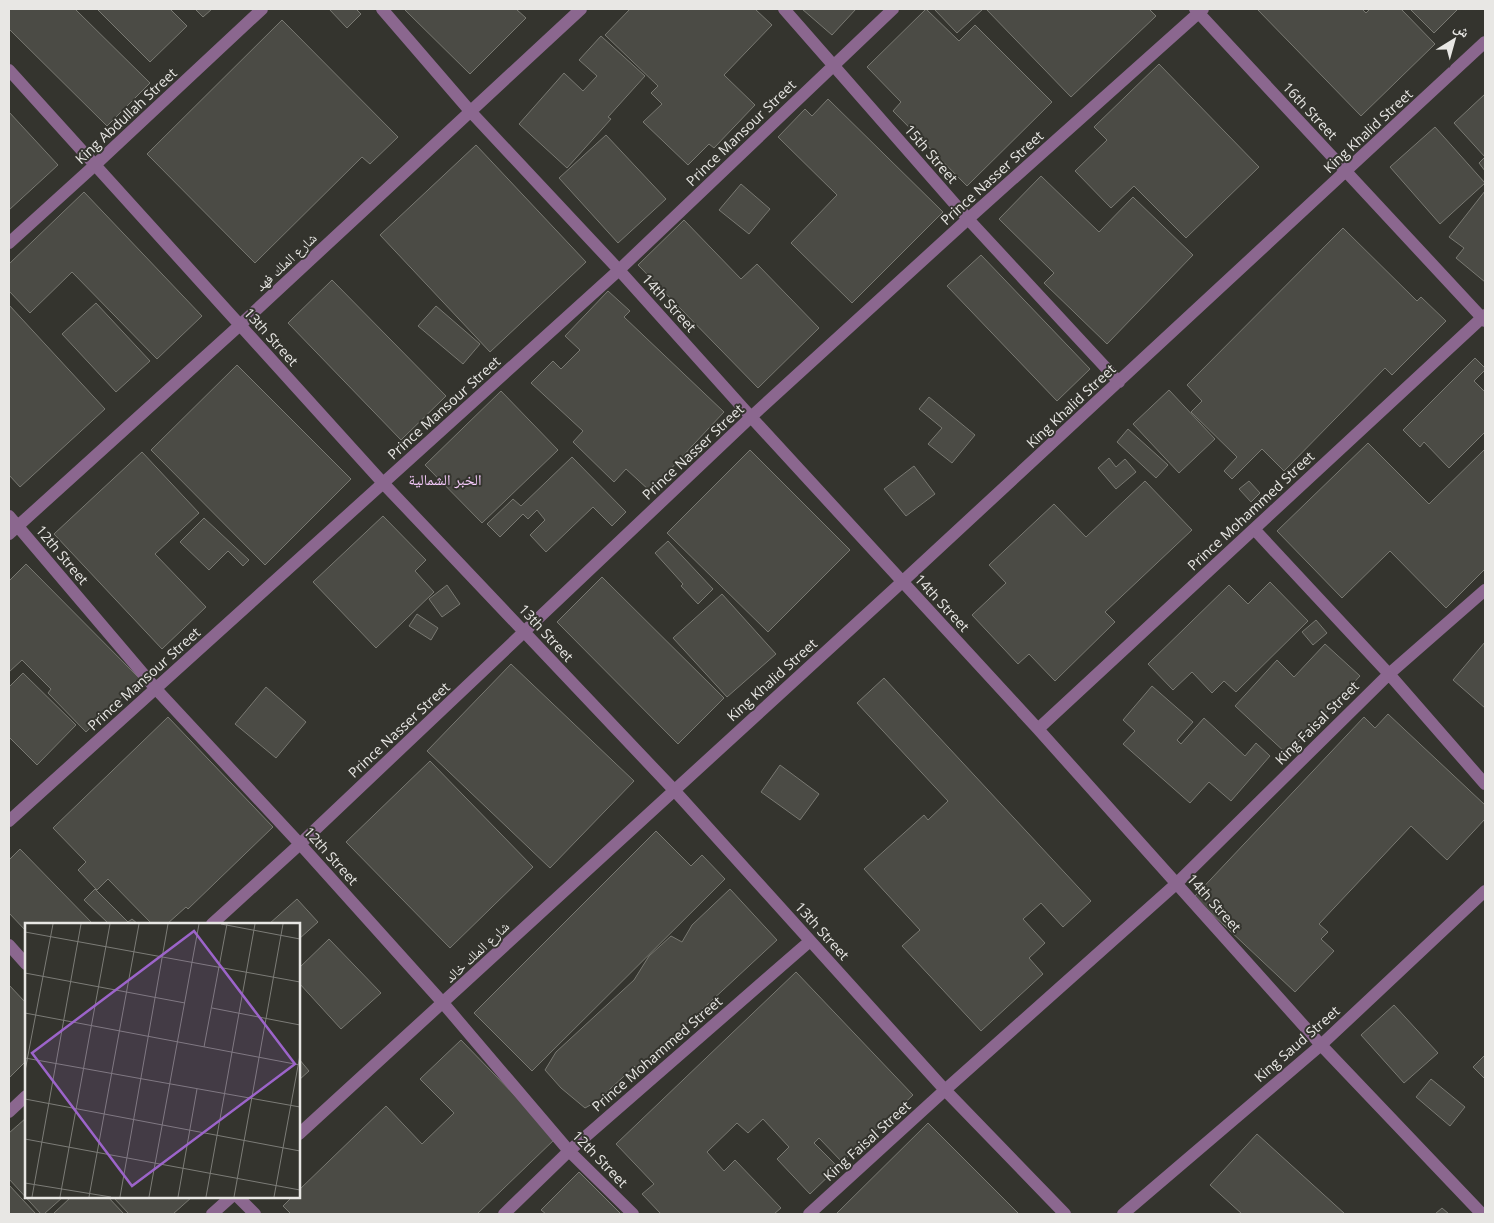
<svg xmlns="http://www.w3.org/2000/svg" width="1494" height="1223" viewBox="0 0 1494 1223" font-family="'Open Sans','Noto Naskh Arabic',sans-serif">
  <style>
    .building { fill: #4b4b45; stroke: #797972 }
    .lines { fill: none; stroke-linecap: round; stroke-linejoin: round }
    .minor { stroke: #8b678f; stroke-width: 12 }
    .labels { text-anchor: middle; stroke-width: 4; stroke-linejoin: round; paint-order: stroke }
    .street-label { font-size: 14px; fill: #e8e7e4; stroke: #34342e }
    .neighbourhood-label { font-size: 15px; fill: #f5cafb; stroke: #34342e }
    .inset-road { fill: none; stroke: #7c7c77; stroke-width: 1 }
    .view { fill: #9c64ca; fill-opacity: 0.15; stroke: #9c64ca; stroke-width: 2.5 }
    .inset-edge { fill: none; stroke: #e8e7e4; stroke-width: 2.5 }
  </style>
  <rect width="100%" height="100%" fill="#34342e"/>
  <path class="building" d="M9,9H75L150,83L107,126L9,29Z
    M97,9H170L187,26L150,62Z
    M195,9H212L203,17Z
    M329,9H356L361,14L347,28Z
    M404,9H516L526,18L470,74Z
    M630,9H755L772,25L724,75L755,105L714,148L709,144L688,165L643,122L662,104L651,93L658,86L605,35Z
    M802,9H856L832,35Z
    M926,9L959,41L975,25L1052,102L967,186L893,111L901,102L867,67Z
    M934,9H983L957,33Z
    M986,9H1149L1156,16L1071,97Z
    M1257,9H1362L1366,13L1370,9H1401L1435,44L1361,116Z
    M1410,9H1458L1434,33Z
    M282,20L398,137L370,164L362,157L255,263L147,154Z
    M601,36L645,76L608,117L611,119L567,168L519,124L564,73L583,91L597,76L579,60Z
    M1159,64L1259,167L1186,238L1134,186L1111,208L1075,171L1107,140L1094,127Z
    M1485,94V157L1454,123Z
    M828,99L943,212L852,303L791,243L837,195L778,137L805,109L812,116Z
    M9,112L58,165L9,210Z
    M1435,127L1485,183L1440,224L1390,167Z
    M606,135L666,199L618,243L559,178Z
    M476,145L586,262L490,352L380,235Z
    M1485,157V171L1479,163Z
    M1041,176L1099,232L1133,197L1193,255L1107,344L1044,283L1054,273L999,219Z
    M741,184L770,209L749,234L719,210Z
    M1485,191V282L1456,258L1464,248L1449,237Z
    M84,192L202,316L157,359L72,272L30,313L9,291V264Z
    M684,220L741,279L757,264L819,328L758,388L638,265Z
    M1343,228L1417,301L1421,297L1446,321L1392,375L1385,368L1284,471L1262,449L1232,479L1224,471L1237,457L1191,412L1202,401L1187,385Z
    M981,255L1090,369L1057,401L947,286Z
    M332,280L446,396L401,440L288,323Z
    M608,291L630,311L624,317L724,412L650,491L626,469L614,482L573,442L583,431L531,383L553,361L561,369L580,350L565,336Z
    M96,303L150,361L116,392L62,334Z
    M9,305L105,409L20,487L9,475Z
    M436,306L480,344L463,364L418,326Z
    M1475,358L1485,368V370L1474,381L1485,392V432L1449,468L1424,442L1420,447L1403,430Z
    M237,365L351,479L265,565L151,450Z
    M1169,390L1215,439L1179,473L1133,424Z
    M501,391L558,450L482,523L425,465Z
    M929,397L975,435L952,463L928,444L942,428L919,409Z
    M1128,429L1168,465L1156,478L1117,442Z
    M1368,443L1429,504L1485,449V569L1446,608L1390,551L1342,598L1277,531Z
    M750,450L850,550L768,632L667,533Z
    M142,452L199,513L155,554L206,607L162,649L54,534Z
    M572,457L626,512L612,526L593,507L546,552L530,535L545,520L537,510L528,519L523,514L500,537L487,524L513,499L521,506Z
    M1109,458L1116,467L1125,459L1136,472L1116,489L1098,468Z
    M914,466L935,494L906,516L884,489Z
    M1145,481L1192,530L1105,612L1115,622L1055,681L1029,654L1018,664L972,615L1006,583L989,565L1054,504L1086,537Z
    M1249,481L1260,493L1251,502L1239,489Z
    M383,516L426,560L415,571L434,592L376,648L313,582Z
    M204,518L249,560L243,566L228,551L209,570L180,542Z
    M668,541L713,589L698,604L681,586L683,584L655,553Z
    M26,564L140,679L86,732L48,693L51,689L22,660L9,672V581Z
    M602,577L724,698L678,744L557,622Z
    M1270,582L1308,621L1236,692L1224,681L1212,693L1192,672L1173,690L1148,664L1229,585L1248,604Z
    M447,585L460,604L442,617L429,599Z
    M722,594L776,654L727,697L673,638Z
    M417,614L438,628L431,640L409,626Z
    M1316,620L1327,633L1313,645L1302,632Z
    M1485,642V708L1453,680Z
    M1325,644L1360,676L1287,754L1235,706L1277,660L1294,677Z
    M511,664L634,781L550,868L427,751Z
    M23,673L76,725L37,765L9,737V687Z
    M884,678L1091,901L1063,927L1041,903L1023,919L1045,943L1029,958L1043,974L981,1031L902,946L920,930L864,869L924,815L928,820L948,801L857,703Z
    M1152,686L1193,722L1177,740L1181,744L1204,718L1245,756L1256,743L1270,756L1231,801L1209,782L1190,803L1123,744L1135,731L1123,720Z
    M266,687L306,722L276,758L235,724Z
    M1388,714L1485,805V819L1447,860L1411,826L1319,924L1328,932L1321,939L1334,951L1295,992L1194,897L1364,717L1375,728Z
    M168,717L273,827L188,909L186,907L167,924H152L108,879L97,890L78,870L86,862L53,828Z
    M430,761L533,867L450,948L346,842Z
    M780,765L819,794L800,820L761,792Z
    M656,831L691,866L702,855L725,879L532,1071L474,1013Z
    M20,849L93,924H26V931L9,913V860Z
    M95,889L128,922L132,919L138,924H109L84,900Z
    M730,889L777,940L627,1079L635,1066L596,1102L585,1108L561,1088L545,1070L556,1052L634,980L649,956L671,936L682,942L692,925Z
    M297,899L318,922L299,939V924H269Z
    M329,939L381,993L341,1029L299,983V968Z
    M796,972L913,1095L842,1162L819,1138L814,1143L838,1167L810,1194L777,1159L789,1147L763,1119L748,1133L737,1123L707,1152L724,1171L735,1160L781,1208L774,1214H661L642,1194L654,1184L616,1144Z
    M9,985L26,1003V1061L9,1078Z
    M1394,1005L1438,1053L1404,1083L1361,1035Z
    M461,1040L556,1138L477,1214H291L283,1206L292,1197H299V1190L386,1106L422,1144L454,1113L420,1079Z
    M1485,1055V1079L1473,1067Z
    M299,1059L309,1071L299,1080Z
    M1431,1079L1465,1107L1450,1126L1416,1097Z
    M26,1118V1197H63L44,1214H41L9,1179V1133Z
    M928,1123L1019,1214H836Z
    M1257,1134L1345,1214H1242L1210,1185Z
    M579,1172L621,1214H546L541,1210Z
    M9,1185L36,1214H9Z
    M71,1197H108L124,1214H53Z
    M113,1197H192L173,1214H129Z
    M1442,1208L1449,1214H1435Z"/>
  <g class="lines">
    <path class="minor" d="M382,9L470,111L619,270L751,417L1038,729L1321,1045L1482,1214
      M784,9L968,219L1119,382
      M1195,9L1485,321
      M9,70L383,483L674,790L945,1090L1065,1214
      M9,243L95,165L262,9
      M9,516L156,689L300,844L443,1003L569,1151L633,1214
      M1254,529L1389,674L1485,784
      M9,534L240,325L581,9
      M1038,729L1485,315
      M9,821L619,270L893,9
      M212,924L300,844L751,417L968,219L1203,9
      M9,945L26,964
      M9,1112L26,1096
      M299,1134L902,582L1485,42
      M238,1197L255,1214
      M212,1214L231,1197
      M504,1214L569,1151L810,941
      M809,1214L945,1090L1176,884L1389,674L1485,590
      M1123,1214L1321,1045L1485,891"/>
  </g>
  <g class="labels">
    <g class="street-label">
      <text transform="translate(1310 111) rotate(47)" y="5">16th Street</text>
      <text transform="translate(126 116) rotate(-43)" y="5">King Abdullah Street</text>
      <text transform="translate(1368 131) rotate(-43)" y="5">King Khalid Street</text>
      <text transform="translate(741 133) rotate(-44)" y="5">Prince Mansour Street</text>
      <text transform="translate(931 154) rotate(49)" y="5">15th Street</text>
      <text transform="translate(992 178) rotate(-42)" y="5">Prince Nasser Street</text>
      <text transform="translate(286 262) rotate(-43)" y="5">شارع الملك فهد</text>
      <text transform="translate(669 303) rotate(48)" y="5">14th Street</text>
      <text transform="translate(271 337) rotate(48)" y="5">13th Street</text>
      <text transform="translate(1071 406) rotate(-43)" y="5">King Khalid Street</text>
      <text transform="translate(444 408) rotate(-42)" y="5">Prince Mansour Street</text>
      <text transform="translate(693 452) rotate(-43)" y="5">Prince Nasser Street</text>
      <text transform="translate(1251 511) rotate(-43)" y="5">Prince Mohammed Street</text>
      <text transform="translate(62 555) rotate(50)" y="5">12th Street</text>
      <text transform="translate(942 603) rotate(47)" y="5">14th Street</text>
      <text transform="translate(546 633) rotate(47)" y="5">13th Street</text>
      <text transform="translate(144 679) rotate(-42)" y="5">Prince Mansour Street</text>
      <text transform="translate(772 680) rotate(-42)" y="5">King Khalid Street</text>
      <text transform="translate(1317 723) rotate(-45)" y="5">King Faisal Street</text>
      <text transform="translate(399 730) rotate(-43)" y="5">Prince Nasser Street</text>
      <text transform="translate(331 856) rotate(48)" y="5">12th Street</text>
      <text transform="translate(1214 903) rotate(48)" y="5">14th Street</text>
      <text transform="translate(822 931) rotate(48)" y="5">13th Street</text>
      <text transform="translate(477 952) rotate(-43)" y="5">شارع الملك خالد</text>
      <text transform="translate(1297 1044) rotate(-41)" y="5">King Saud Street</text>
      <text transform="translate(657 1054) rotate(-41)" y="5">Prince Mohammed Street</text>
      <text transform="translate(867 1141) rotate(-42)" y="5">King Faisal Street</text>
      <text transform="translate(600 1159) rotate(46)" y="5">12th Street</text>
    </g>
    <g class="neighbourhood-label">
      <text x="445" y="485">الخبر الشمالية</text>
    </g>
  </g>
  <g transform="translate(25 923)">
    <rect width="275" height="275" fill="#34342e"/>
    <path class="inset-road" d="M196,1L275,16M0,9L275,59M0,50L160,80M187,85L275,102M0,90L275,142M179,124L202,1M0,135L275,184M0,148L28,1M0,176L275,228M0,216L275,267M0,260L86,274M7,274L56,1M35,274L85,1M64,274L114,1M95,274L143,1M124,274L174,1M153,274L172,166M181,274L230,1M209,274L258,1M249,274L275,132"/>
    <path class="view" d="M169,8L270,141L107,263L7,130Z"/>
    <rect width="275" height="275" class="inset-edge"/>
  </g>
  <rect width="1494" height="1223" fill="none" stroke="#e8e7e4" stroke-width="20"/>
  <g transform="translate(1454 40) rotate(37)" stroke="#34342e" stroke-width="4" paint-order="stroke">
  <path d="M0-4L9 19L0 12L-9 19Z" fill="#e8e7e4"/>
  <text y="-8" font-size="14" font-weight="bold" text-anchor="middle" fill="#e8e7e4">ش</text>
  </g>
</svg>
